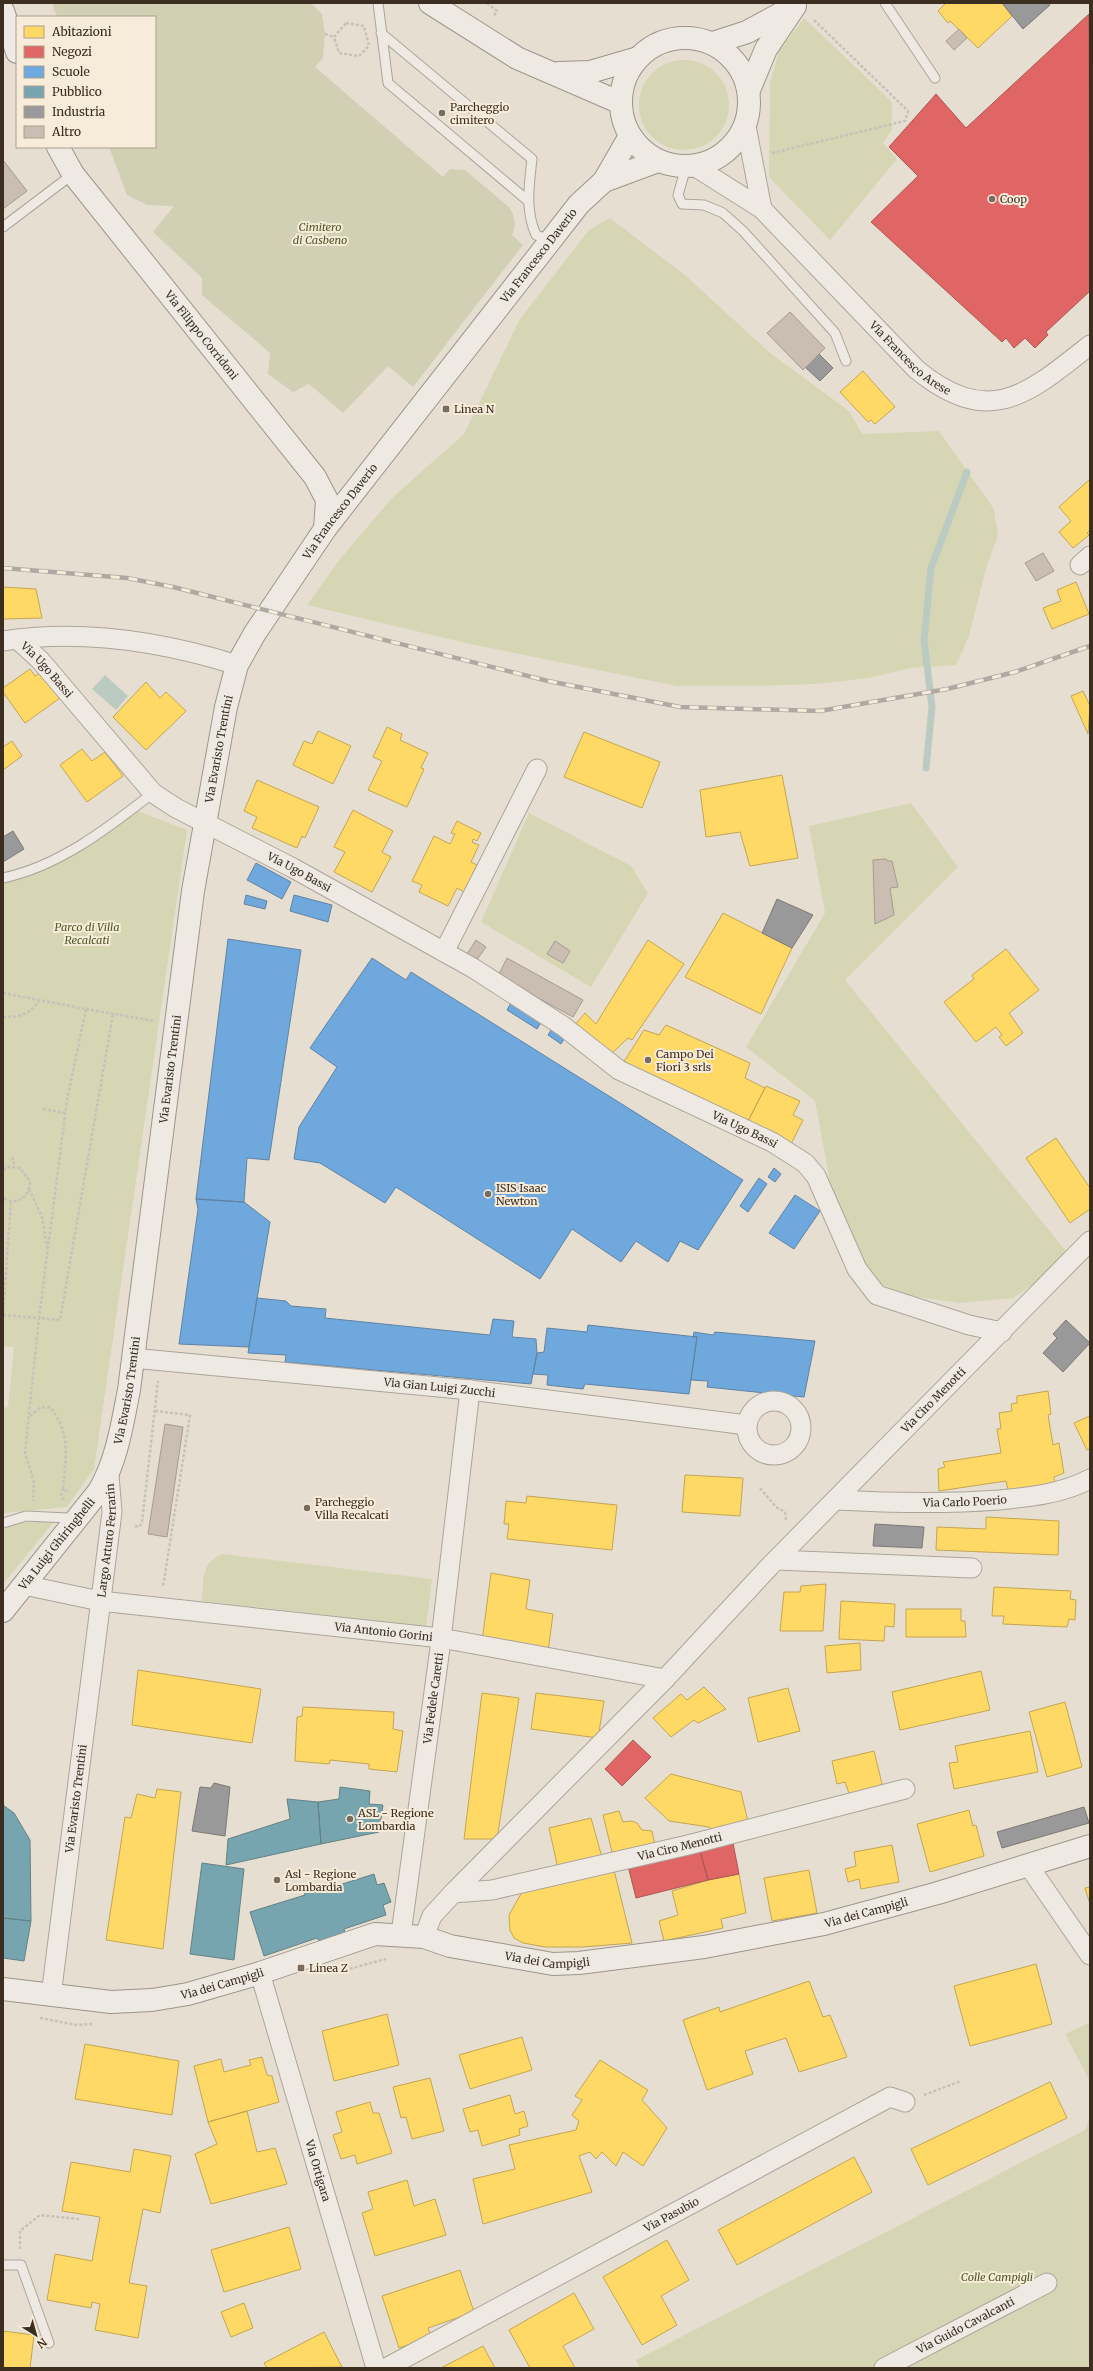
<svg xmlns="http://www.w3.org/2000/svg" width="1093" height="2371" viewBox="0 0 1093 2371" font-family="Merriweather,serif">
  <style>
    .green { fill: #d6d5b4 }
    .cemetery { fill: #d1cfb4 }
    .water { fill: #bccbc1 }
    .homes { fill: #ffd966; stroke: #c4a551 }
    .shops { fill: #e06666; stroke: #af5551 }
    .schools { fill: #6fa8dc; stroke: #6083a4 }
    .public { fill: #76a5af; stroke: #658184 }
    .industry { fill: #999; stroke: #7d7975 }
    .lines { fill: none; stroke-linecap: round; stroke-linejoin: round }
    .stream { stroke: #bccbc1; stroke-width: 7 }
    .building { fill: #cabdb2; stroke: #a79b90 }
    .lane-casing { stroke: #aca49a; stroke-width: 11 }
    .street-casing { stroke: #aca49a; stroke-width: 21 }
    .secondary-casing { stroke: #9c948a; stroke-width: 24 }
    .path { stroke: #c7c1b9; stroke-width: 2.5; stroke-dasharray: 3 2; stroke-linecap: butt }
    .lane { stroke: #eeeae3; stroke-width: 9 }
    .street { stroke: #eeeae3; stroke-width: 19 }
    .secondary { stroke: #eeeae3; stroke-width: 22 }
    .rail-casing { stroke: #aea9a3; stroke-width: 4.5 }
    .rail { stroke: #f6ecd9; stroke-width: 3; stroke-dasharray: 9; stroke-linecap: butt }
    .poi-dot { fill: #786b5f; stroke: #f6ecd9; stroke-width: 1.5 }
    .labels { text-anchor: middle; stroke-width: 4; stroke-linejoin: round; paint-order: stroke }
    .poi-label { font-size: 11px; fill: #3c2d21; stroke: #f6ecd9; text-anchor: start }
    .park-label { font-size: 11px; font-style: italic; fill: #4e5828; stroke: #f6ecd9 }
    .street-label { font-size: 11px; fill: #3c2d21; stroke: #f6ecd9 }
  </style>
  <rect width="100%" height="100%" fill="#e6dfd1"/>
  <path class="green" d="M804,18L892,102V130L883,143L897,159L830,240L769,177L770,84L779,51Z
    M639 105a45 45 0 1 1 90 0a45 45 0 1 1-90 0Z
    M610,218L686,276L770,353L849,411L862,434L939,431L994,509L998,536L987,565L969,636L956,665L910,668L869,678L816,684L751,686H677L470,644L307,605L340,559L393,497L464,434L520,319L589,230Z
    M911,803L958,867L845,980L1066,1251L1044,1277L1013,1298L960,1303L911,1296L876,1282L854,1246L832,1192L815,1101L746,1047L825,913L809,826Z
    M135,810L187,830L94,1469L67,1507L3,1513V1408L8,1407L14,1347L3,1346V873L33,867Z
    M529,813L631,866L648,893L591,987L481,922Z
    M56,1519L3,1584V1531L9,1524Z
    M223,1554L432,1579L426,1626L202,1601C204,1580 200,1562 223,1554Z
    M1090,2022V2081L1065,2034Z
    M1090,2118V2368H640L636,2360L1085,2130Z"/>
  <path class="cemetery" d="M52,3H311L322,14L325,34L323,58L315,67L443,177L450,169L465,170L509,207C515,216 517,225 512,235L523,245L413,387L388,366L343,413L309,384L293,392L268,374L270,353L202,295V278L153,232L174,206L147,205L127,195L109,147H155V17H57Z"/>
  <path class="water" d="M105,675L128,696L116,710L92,689Z"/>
  <path class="homes" d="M946,3H1002L1012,16L978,48L950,21L948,23L938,11Z
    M863,371L895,407L875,424L871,420L868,422L840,392Z
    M1090,479V530L1087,533L1089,535L1073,548L1059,532L1071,521L1059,507Z
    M1076,582L1089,614L1052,629L1043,608L1061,601L1057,590Z
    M3,587L36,589L42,618L3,619Z
    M30,669L35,676L41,672L60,698L25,723L3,692V688Z
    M146,682L160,698L166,692L186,711L146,750L113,717Z
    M1083,691L1090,706L1088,734L1071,696Z
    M387,727L402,734L400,740L428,753L421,768L424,769L407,807L368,790L382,761L373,757Z
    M318,731L351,746L333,784L293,765L304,741L312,744Z
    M584,732L660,762L642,808L564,777Z
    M12,741L22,756L3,770V747Z
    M82,749L92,761L105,752L123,776L87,802L60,765Z
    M782,775L798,858L750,866L740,832L706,837L700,790Z
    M257,780L319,807L305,838L302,836L297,848L252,828L257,817L244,811Z
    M353,810L393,831L382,852L391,857L372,892L334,872L345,852L334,847Z
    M457,821L481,833L477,841L473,839L472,842L479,845L471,862L477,865L464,892L457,888L448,906L419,892L422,885L412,881L434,836L450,844L455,834L451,833Z
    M723,913L792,948L761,1014L685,977Z
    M648,940L684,964L632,1040L628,1038L610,1055L575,1025L585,1013L596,1024Z
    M1006,949L1039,990L1009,1013L1023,1033L1006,1046L999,1037L1002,1035L996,1027L976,1042L944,1002L974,979L972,975Z
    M666,1025L750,1063L745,1078L765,1088L746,1125L620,1068L644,1030L659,1035Z
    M766,1086L800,1101L793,1115L803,1120L790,1146L746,1125Z
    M1056,1138L1090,1188V1209L1070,1223L1026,1158Z
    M1048,1391L1051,1414L1048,1415L1053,1445L1059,1443L1064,1473L1054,1477L1055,1487L1009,1494L1006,1481L939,1491L938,1469L945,1467L943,1462L1001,1453L997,1429H1001L999,1413L1012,1411L1011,1404L1017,1403V1396Z
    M1090,1416V1449L1087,1450L1074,1423Z
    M685,1475L743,1478L740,1516L682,1512Z
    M527,1496L617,1505L612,1550L507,1539L509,1524H504L506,1501L526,1503Z
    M986,1517L1059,1521L1058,1555L936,1550L937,1527L986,1529Z
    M491,1573L530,1580L526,1609L553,1614L548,1652L482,1642Z
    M826,1584L823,1631H780L784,1592H800L801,1586Z
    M994,1587L1071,1591L1070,1599L1076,1600L1075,1620L1069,1619L1067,1627L1003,1624L1004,1616H992Z
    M841,1601L895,1604L894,1627L885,1626L884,1641L839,1639Z
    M906,1609H961V1621H965L966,1637H906Z
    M860,1643L861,1670L827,1673L825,1646Z
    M138,1670L261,1689L252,1743L132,1725Z
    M981,1671L990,1710L900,1730L892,1692Z
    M704,1687L726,1709L698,1723L694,1720L671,1737L653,1718L681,1694L687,1700Z
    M788,1688L800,1731L758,1742L748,1698Z
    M482,1693L519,1698L497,1839H464Z
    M536,1693L604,1701L598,1738L531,1729Z
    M1065,1702L1082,1767L1047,1777L1029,1712Z
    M303,1707L394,1712L393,1729L403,1731L397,1772L369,1769V1764L330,1760L329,1764L295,1761L297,1717L302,1716Z
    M1030,1731L1038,1772L954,1789L949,1763L958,1762L955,1746Z
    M874,1751L884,1792L851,1799L845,1782L837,1784L832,1761Z
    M671,1774L741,1792L749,1826L717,1833L709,1827L669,1821L645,1798Z
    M157,1789L181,1792L163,1949L106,1940L125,1817L131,1818L137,1794L155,1798Z
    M969,1810L973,1826L976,1825L984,1856L930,1872L917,1824Z
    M619,1811L623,1822L632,1821L637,1823L642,1830L652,1831L656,1850L614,1860L603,1815Z
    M591,1818L603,1861L559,1873L549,1828Z
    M892,1845L899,1882L861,1889L859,1879L848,1882L845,1869L856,1866L854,1852Z
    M614,1870L632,1943L583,1947H545L523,1943L514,1938L510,1930L509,1915L522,1892Z
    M809,1870L817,1913L772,1921L764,1878Z
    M739,1874L746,1913L721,1919L723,1928L664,1941L659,1921L678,1915L672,1891L708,1880Z
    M1090,1887V1904L1085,1888Z
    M1036,1964L1052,2024L970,2046L954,1986Z
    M809,1981L823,2017L830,2015L847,2057L799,2072L786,2038L745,2051L753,2074L707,2090L683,2020L719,2007L720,2012Z
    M387,2014L399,2065L334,2081L322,2031Z
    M522,2037L532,2070L470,2089L459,2055Z
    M85,2044L179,2061L172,2115L75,2099Z
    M262,2057L267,2075L272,2076L279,2102L208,2122L194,2066L221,2059L224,2072L251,2065L249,2060Z
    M600,2060L648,2090L642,2100L667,2128L643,2166L623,2152L616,2166L602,2152L596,2159L590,2152L579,2156L592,2192L483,2224L473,2179L515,2169L509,2145L576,2130L579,2121L572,2115L582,2100L575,2096Z
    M430,2078L444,2131L412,2139L406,2117L401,2118L393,2087Z
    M1050,2082L1067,2118L928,2185L911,2149Z
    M510,2095L515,2114L524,2111L528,2126L519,2129L520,2135L482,2146L478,2130L470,2132L463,2109Z
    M370,2102L373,2113H379L392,2153L357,2164L355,2155L341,2159L333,2135L342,2132L336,2112Z
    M247,2111L257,2152L275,2148L287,2184L211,2204L195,2154L217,2144L208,2122Z
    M134,2149L171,2156L160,2213L143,2209L129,2283L147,2286L138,2338L95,2330L100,2304L92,2302L91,2308L47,2300L55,2254L92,2261L100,2217L62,2211L71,2162L130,2172Z
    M854,2157L872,2192L737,2265L718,2230Z
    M407,2180L414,2206L435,2199L446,2235L375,2256L362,2213L373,2209L368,2192Z
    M289,2227L301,2269L224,2292L211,2250Z
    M667,2240L689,2280L661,2296L677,2325L642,2345L603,2277Z
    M460,2270L474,2312L428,2328L431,2337L399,2348L382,2296Z
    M574,2293L594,2329L563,2346L575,2368H530L509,2330Z
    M244,2303L253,2328L231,2337L221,2312Z
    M3,2331L34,2335L30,2368H3Z
    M324,2332L342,2367L267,2368L264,2363Z
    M483,2346L495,2368H441Z"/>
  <path class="shops" d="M1089,14L1090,291L1046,332L1048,335L1035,348L1025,338L1014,348L1006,338L1002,342L871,222L918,176L889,147L936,94L966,128Z
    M633,1740L651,1757L622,1786L605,1769Z
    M733,1843L739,1874L708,1880L699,1847Z
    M699,1847L708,1880L636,1898L628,1866Z"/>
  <path class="schools" d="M256,863L291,882L282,899L247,880Z
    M246,895L267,901L265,909L244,904Z
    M294,895L332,905L328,922L290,911Z
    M228,939L301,950L269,1160L247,1158L244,1202L196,1199Z
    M372,958L406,980L411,972L743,1180L698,1250L680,1241L668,1262L636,1241L621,1262L572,1229L540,1279L396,1187L385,1203L320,1163L294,1159L299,1127L337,1067L310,1048Z
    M512,1001L542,1021L537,1029L507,1010Z
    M553,1027L566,1036L561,1044L548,1035Z
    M774,1168L781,1174L775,1182L768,1177Z
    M759,1178L767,1184L748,1212L740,1206Z
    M795,1195L820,1211L794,1249L769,1233Z
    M196,1199L244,1202L270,1222L249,1347L179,1344L198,1209Z
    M257,1298L286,1301L291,1306L326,1309L325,1318L490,1335L493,1319L514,1321L512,1337L536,1339L537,1353L531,1384L285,1362L286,1355L248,1353Z
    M588,1325L697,1337L689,1394L585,1384L583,1389L547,1385L548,1375L533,1374L537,1353L544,1352L547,1328L587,1332Z
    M694,1332L713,1335L715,1332L815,1341L804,1397L707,1387L708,1381L691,1380L697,1337H693Z"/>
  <path class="public" d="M340,1787L370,1791L369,1804L383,1805L379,1832L321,1844L318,1802L339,1799Z
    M287,1799L318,1802L321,1844L226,1865L228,1839L290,1819Z
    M3,1805L14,1813L30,1840L31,1921L3,1918Z
    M202,1863L244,1869L234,1960L190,1954Z
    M374,1874L377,1885L384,1883L391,1902L383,1905L386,1915L344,1929L345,1933L320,1942L317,1938L264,1956L250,1912L305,1895L304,1890L331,1882L333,1887Z
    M3,1918L31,1921L24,1961L3,1958Z"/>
  <path class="industry" d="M1002,3H1048L1050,5L1023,29Z
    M819,354L833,368L820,381L805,367Z
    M13,831L24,849L3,862V837Z
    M777,899L813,915L792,948L762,933Z
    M1066,1320L1090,1343L1063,1372L1043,1353L1057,1338L1053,1334Z
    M875,1524L924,1527L922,1548L873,1546Z
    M214,1783L230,1787L225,1836L192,1831L200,1787L211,1788Z
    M1084,1807L1089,1823L1002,1848L997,1832Z"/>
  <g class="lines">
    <path class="stream" d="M926,768L932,707L924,640L931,568L967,472"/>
  </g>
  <path class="building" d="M959,29L967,38L954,50L946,41Z
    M3,160L27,191L3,209Z
    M790,312L825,348L803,370L767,333Z
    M1043,553L1054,571L1036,581L1025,563Z
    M886,859L888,861H892L898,887L890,888L894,915L875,924L873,860Z
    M476,940L486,947L476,961L467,954Z
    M555,941L570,951L563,963L547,954Z
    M507,958L583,1000L573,1017L498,976Z
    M165,1424L183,1427L167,1537L148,1534Z"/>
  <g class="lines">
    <g class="lane-casing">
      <path id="lane" d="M378,3L388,83L527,200
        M885,3L935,78
        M381,33L532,159C529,186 525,210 536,235L544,238L550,236
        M686,167L678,195L682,204L704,205L723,213L743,231L835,333L846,361
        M3,227L73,174
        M3,878C60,866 109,827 153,793
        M3,1523L26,1516L68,1518
        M3,2265H21L49,2343"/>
    </g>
    <g class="street-casing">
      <g id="street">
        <path d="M746,126L762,209"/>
        <path id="s1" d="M694,166L762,209L916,369C989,429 1027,395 1090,345"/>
        <path d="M1080,565L1090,556"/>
        <path id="s2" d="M17,639L40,660L153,793L176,808L293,868L473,968L563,1026L619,1070L772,1142L805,1163L816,1176L857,1269L877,1295L969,1325L1002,1332"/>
        <path d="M3,641C81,629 163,642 237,665"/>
        <path d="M444,952L537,769"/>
        <path id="s3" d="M132,1358L470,1390L747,1425"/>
        <circle cx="774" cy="1428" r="27"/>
        <path id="s4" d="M837,1500C892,1503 945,1504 999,1500C1030,1497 1061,1494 1090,1479"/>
        <path d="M776,1560L972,1568"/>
        <path id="s5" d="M24,1585L100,1601L441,1638L665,1679"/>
        <path d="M1028,1865L1090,1955"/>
        <path id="s6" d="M453,1893L492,1890L688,1845L905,1789"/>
        <path id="s7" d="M401,1934L440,1648L470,1390"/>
        <path id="s8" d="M424,1937L432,1916L453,1893L665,1679L770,1566L1090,1241"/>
        <path id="s9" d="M260,1973L376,2368"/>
        <path id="s10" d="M51,1996L112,1512L109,1475"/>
        <path id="s11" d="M386,2368L890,2097L905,2102"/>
        <path id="s12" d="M884,2368L1047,2283"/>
      </g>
    </g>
    <g class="secondary-casing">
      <g id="secondary">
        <path d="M430,3L517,58L621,103"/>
        <path d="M3,11L17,52"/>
        <circle cx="685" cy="102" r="64"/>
        <path d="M713,43L747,32L791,8"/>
        <path d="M559,73L590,72L638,58"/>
        <path d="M749,90L766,49L795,6"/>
        <path id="s13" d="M58,147L73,174L315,477L327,500L325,529"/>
        <path d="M604,181L658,161"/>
        <path id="s14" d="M3,1611L99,1491C117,1460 122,1425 129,1390L193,891L226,707L237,665L255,633L325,529L579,204L604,181L630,136"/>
        <path id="s15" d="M3,1989L111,2002L152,2000L188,1994L260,1973L375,1934L424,1937L450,1946L553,1964L579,1963L704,1947L824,1924L938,1893L1090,1846"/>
      </g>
    </g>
    <path class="path" d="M487,3L497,11L493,17
      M346,23L364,26L369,46L359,56L339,53L334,37Z
      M325,34L334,37
      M772,153L905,121L908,111L813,19
      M3,993L86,1009L67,1100L39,1318L60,1320L113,1014
      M86,1009L154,1021
      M3,1017C18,1017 30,1015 39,1001
      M43,1109L65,1113
      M12,1157L15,1167
      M3,1170L9,1167L20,1168L30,1181C30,1196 18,1207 3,1198
      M29,1189L42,1217L47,1249
      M3,1315L39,1318L25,1453L34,1482L33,1501
      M3,1315L11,1201
      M155,1411L190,1415L163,1587
      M30,1416L40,1408L50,1407C71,1433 66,1457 63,1488L69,1493
      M63,1488L61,1495L64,1500
      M760,1488L776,1507L785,1512L786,1520
      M135,1526L139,1527L142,1523L158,1381
      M345,1970L386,1959
      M40,2018L77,2025L92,2024
      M924,2095L961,2081
      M20,2249V2231L40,2215L79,2219"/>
    <use href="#lane" class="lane"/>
    <use href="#street" class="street"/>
    <use href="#secondary" class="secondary"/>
    <g class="rail-casing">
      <path id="rail" d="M3,568L127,578L173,587L548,681L680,707L820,711L947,689L1015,672L1090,646"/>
    </g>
    <use href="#rail" class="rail"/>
  </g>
  <g class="poi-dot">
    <circle cx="442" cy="113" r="4"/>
    <circle cx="992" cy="199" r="4"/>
    <rect x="442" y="405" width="8" height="8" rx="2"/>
    <circle cx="648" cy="1060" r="4"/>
    <circle cx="488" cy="1194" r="4"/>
    <circle cx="307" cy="1508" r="4"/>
    <circle cx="350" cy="1819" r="4"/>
    <circle cx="277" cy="1880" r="4"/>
    <rect x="297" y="1964" width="8" height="8" rx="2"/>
  </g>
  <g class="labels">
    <g class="poi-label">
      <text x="450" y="111">Parcheggio<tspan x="450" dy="13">cimitero</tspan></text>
      <text x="1000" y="203">Coop</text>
      <text x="454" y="413">Linea N</text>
      <text x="656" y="1058">Campo Dei<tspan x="656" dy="13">Fiori 3 srls</tspan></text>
      <text x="496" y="1192">ISIS Isaac<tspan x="496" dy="13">Newton</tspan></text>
      <text x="315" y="1506">Parcheggio<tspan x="315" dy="13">Villa Recalcati</tspan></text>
      <text x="358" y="1817">ASL - Regione<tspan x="358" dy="13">Lombardia</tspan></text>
      <text x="285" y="1878">Asl - Regione<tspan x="285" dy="13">Lombardia</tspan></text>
      <text x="309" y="1972">Linea Z</text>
    </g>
    <g class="park-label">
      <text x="320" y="231">Cimitero<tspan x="320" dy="13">di Casbeno</tspan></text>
      <text x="87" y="931">Parco di Villa<tspan x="87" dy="13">Recalcati</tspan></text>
      <text x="997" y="2281">Colle Campigli</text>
    </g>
    <g class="street-label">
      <text dy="4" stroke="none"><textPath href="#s14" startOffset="1502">Via Francesco Daverio</textPath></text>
      <text dy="4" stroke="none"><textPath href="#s13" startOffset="237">Via Filippo Corridoni</textPath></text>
      <text dy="4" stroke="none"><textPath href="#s1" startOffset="291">Via Francesco Arese</textPath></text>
      <text dy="4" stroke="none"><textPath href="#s14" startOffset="1178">Via Francesco Daverio</textPath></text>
      <text dy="4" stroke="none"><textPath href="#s2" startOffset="43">Via Ugo Bassi</textPath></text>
      <text dy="4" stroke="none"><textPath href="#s14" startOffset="907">Via Evaristo Trentini</textPath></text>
      <text dy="4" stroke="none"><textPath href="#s2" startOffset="372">Via Ugo Bassi</textPath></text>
      <text dy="4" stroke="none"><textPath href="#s14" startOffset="583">Via Evaristo Trentini</textPath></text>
      <text dy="4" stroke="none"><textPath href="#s2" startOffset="888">Via Ugo Bassi</textPath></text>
      <text dy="4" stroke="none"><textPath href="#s3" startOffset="309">Via Gian Luigi Zucchi</textPath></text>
      <text dy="4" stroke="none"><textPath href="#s14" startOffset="259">Via Evaristo Trentini</textPath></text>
      <text dy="4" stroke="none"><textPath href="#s8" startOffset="742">Via Ciro Menotti</textPath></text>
      <text dy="4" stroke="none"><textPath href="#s4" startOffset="128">Via Carlo Poerio</textPath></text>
      <text dy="4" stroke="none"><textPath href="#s10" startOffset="459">Largo Arturo Ferrarin</textPath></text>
      <text dy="4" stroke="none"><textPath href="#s14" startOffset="86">Via Luigi Ghiringhelli</textPath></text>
      <text dy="4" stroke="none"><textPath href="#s5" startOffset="363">Via Antonio Gorini</textPath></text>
      <text dy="4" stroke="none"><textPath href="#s7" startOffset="238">Via Fedele Caretti</textPath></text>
      <text dy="4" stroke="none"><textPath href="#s10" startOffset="199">Via Evaristo Trentini</textPath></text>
      <text dy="4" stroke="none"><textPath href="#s6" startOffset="232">Via Ciro Menotti</textPath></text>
      <text dy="4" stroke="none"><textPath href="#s15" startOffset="882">Via dei Campigli</textPath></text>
      <text dy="4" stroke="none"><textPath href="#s15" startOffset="558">Via dei Campigli</textPath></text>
      <text dy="4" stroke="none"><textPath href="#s15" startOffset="222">Via dei Campigli</textPath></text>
      <text dy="4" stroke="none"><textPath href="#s9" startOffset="206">Via Ortigara</textPath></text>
      <text dy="4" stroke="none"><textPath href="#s11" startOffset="324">Via Pasubio</textPath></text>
      <text dy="4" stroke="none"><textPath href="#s12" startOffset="92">Via Guido Cavalcanti</textPath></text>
    </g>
  </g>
  <rect width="1093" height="2371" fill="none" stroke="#3c2d21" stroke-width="8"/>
  <rect x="16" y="16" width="140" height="132" fill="#f6ecd9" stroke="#aca08f"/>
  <rect x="24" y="26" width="20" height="12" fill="#ffd966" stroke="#aca08f"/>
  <text x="52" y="36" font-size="12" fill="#3c2d21">Abitazioni</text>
  <rect x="24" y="46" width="20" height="12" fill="#e06666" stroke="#aca08f"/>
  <text x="52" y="56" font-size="12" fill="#3c2d21">Negozi</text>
  <rect x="24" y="66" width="20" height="12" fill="#6fa8dc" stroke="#aca08f"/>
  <text x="52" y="76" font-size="12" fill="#3c2d21">Scuole</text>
  <rect x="24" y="86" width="20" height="12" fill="#76a5af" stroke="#aca08f"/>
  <text x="52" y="96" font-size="12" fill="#3c2d21">Pubblico</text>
  <rect x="24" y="106" width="20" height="12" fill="#999999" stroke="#aca08f"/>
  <text x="52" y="116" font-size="12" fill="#3c2d21">Industria</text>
  <rect x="24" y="126" width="20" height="12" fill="#cabdb2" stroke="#aca08f"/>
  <text x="52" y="136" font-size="12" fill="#3c2d21">Altro</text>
  <g transform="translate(36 2335) rotate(143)" stroke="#f6ecd9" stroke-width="3" paint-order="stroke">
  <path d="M0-3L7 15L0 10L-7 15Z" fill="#3c2d21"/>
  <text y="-6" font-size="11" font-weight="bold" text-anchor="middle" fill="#3c2d21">N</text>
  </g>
</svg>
